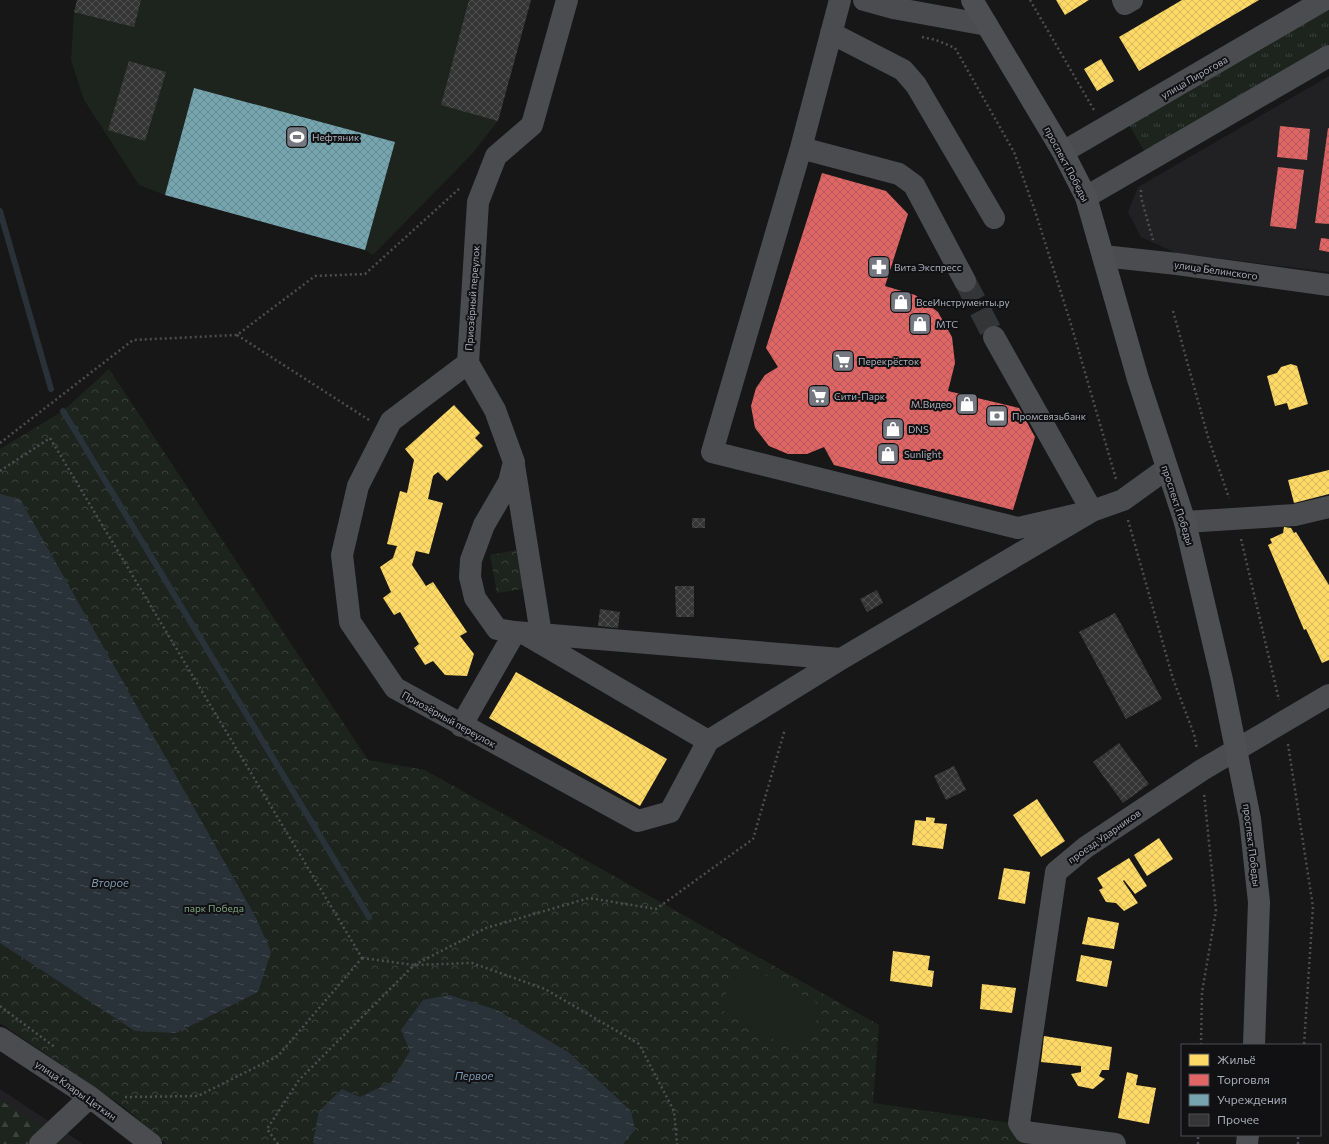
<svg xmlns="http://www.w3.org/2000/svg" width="1329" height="1144" viewBox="0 0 1329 1144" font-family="Commissioner,sans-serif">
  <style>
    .built { fill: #212123 }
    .grass { fill: url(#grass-tufts) }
    .forest { fill: url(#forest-firs) }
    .park { fill: url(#park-crowns) }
    .garden { fill: #1d241e }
    .water { fill: url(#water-ripples) }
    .homes { fill: url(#homes-cross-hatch) }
    .shops { fill: url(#shops-cross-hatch) }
    .public { fill: url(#public-cross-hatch) }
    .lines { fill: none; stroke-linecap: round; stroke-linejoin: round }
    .stream { stroke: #2a3239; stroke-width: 6 }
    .building { fill: url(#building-cross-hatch) }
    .minor-tunnel { stroke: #343537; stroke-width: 22; stroke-dasharray: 22 11; stroke-linecap: butt }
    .path { stroke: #4d4e52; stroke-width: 2.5; stroke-dasharray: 2 3; stroke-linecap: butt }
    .minor { stroke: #4b4c50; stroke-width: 22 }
    .major { stroke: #4d4f52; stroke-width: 22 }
    .labels { text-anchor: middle; stroke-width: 4; stroke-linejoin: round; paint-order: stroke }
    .street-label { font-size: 10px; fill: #a8adb8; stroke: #111113 }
    .poi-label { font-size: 10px; fill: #a8adb8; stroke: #111113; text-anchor: start }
    .park-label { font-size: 10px; fill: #7fa381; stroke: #111113 }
    .water-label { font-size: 11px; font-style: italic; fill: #7f9bb3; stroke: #111113 }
  </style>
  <defs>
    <pattern id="grass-tufts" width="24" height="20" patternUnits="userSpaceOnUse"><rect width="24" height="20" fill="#1d241e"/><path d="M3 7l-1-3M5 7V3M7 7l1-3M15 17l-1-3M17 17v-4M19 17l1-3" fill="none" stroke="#3b413d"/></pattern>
    <pattern id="forest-firs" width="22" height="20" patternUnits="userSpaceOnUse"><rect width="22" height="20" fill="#1d241e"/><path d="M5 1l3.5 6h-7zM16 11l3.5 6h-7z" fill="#3b413d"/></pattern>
    <pattern id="park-crowns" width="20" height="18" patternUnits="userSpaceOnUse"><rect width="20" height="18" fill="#1d241e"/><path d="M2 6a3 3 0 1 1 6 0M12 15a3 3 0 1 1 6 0" fill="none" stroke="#3b413d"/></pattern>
    <pattern id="water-ripples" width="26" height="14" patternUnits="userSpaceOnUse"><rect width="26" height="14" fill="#2a3239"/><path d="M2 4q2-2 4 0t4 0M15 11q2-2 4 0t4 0" fill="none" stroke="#464d54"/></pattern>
    <pattern id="homes-cross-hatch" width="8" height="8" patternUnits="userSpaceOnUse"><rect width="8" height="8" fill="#ffd966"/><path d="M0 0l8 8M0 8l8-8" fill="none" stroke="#d6b85d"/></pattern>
    <pattern id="shops-cross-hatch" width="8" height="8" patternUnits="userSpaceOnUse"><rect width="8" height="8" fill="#e06666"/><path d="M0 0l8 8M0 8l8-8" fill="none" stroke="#b45a5a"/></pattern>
    <pattern id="public-cross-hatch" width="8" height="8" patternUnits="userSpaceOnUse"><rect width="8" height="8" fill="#76a5af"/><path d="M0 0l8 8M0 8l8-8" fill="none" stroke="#658991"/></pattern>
    <pattern id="building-cross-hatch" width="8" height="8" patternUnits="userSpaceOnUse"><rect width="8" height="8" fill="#353536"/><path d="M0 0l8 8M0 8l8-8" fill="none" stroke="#4f5051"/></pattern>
  </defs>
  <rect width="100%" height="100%" fill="#171717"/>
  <path class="built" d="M1329,76V272L1176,253L1141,237L1128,212L1138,187Z
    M0,1089L59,1128L83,1144H0Z"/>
  <path class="grass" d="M1329,6V44L1145,152L1129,125Z"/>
  <path class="forest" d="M0,1100L9,1106L67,1144H0Z"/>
  <path class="park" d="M109,369L368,760L425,770L879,1025L873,1103L1011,1123L1028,1144H166L124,1107L0,1023V449L63,411Z
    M516,550L523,589L497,593L490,555Z"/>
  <path class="garden" d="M77,0H531L498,121L472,154L373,255L365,250L165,195L139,185L84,100L71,60L74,12Z
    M743,963L824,1007L798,1053L718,1008Z"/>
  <path class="water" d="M0,494L20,499L256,918L271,952L258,992L176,1033L135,1031L0,943Z
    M449,995L497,1010L568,1052L631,1111L635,1130L623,1144H315L313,1142L319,1111L342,1089L360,1097L391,1082L410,1051L401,1030L423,1000Z"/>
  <path class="homes" d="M1056,0H1089L1065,15Z
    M1182,0H1259L1139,71L1119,37Z
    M1101,59L1114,81L1097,91L1084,69Z
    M1291,364L1297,366L1308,404L1289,410L1287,403L1275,406L1267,376L1277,373L1281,367Z
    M454,405L480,433L475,438L483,446L447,481L438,472L433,476L428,499L443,503L429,554L416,551L412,565L426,586L433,582L467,632L460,636L474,654L467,676L445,675L433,661L425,665L414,648L419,644L400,612L394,615L383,598L391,592L380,567L393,558L397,546L387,544L400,491L407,493L414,460L405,449Z
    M1329,470V494L1294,503L1288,480Z
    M1284,527L1291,528L1294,533L1296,532L1329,585V660L1322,663L1306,629L1304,630L1268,545L1272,543L1270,539L1283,533Z
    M516,672L667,759L640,806L489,718Z
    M1037,799L1065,841L1041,857L1013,815Z
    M926,817L935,818L934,823L947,824L943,849L912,845L915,820L926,821Z
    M1159,838L1173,859L1147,876L1134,855Z
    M1129,858L1147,886L1135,894L1124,880L1123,881L1138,903L1124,911L1116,903L1106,902L1099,890L1103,888L1097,878Z
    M1004,868L1030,872L1025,904L998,899Z
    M1088,917L1119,923L1114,949L1082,944Z
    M893,951L930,956L928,970L934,971L932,987L890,981Z
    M1081,955L1112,961L1107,987L1076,981Z
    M982,984L1016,988L1012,1013L980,1009Z
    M1044,1036L1112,1047L1109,1070H1102L1099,1076L1105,1079L1093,1089L1078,1086L1071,1074L1081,1072V1066L1041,1062Z
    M1127,1072L1138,1075L1136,1085L1156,1088L1149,1124L1118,1118Z"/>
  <path class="shops" d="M1280,126L1310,129L1307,160L1277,157Z
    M1328,128H1329V224L1315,223Z
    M1278,167L1304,170L1296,229L1270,226Z
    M822,173L886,191L908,214L885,286L915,295L938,312L952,337L955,363L948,391L1019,408L1035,437L1013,510L834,465L824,447L807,454H788L769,446L755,428L751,406L756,388L765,375L778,367L766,348Z
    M1321,238L1329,239V252L1319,250Z"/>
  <path class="public" d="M194,88L395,142L365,250L165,195Z"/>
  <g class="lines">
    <path class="stream" d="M0,211L51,389
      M63,411L369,917"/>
  </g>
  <path class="building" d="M77,0H141L134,27L74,12Z
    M469,0H531L498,121L441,105Z
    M129,61L166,72L145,141L108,130Z
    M692,518H705V528H692Z
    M675,586H694V617H676Z
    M877,590L883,603L867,612L860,599Z
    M600,609L620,612L618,628L598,626Z
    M1115,613L1162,699L1126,719L1079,632Z
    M1119,743L1149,784L1123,803L1093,762Z
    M954,766L966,790L946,800L934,776Z"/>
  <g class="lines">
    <path class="minor-tunnel" d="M965,281L994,337"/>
    <path class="path" d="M1030,0L1094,110
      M922,37L936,40L955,48L1014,152L1035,211L1070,321L1116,479
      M1141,190V197L1153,240
      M1173,311L1208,437L1229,498
      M237,335L369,420
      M0,443L133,340L237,335L315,276L365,274L460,188
      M0,471L50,438L362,958
      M1128,520L1173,679L1194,734L1197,749
      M1241,539L1279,700
      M1288,744L1313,907L1304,1045
      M362,958L414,965L472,963L545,989L639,1044L674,1111L677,1144
      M0,1006L56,1048
      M1201,1045L1202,992L1216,911L1204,793
      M125,1097L198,1096L278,1056L362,958
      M278,1144L267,1129L299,1080L414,965L486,928L589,898L656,909L753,839L785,729
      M1198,1144V1135
      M1298,1144V1135"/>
    <path class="minor" d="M567,0L532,125L496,156L478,202L468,363L391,421L358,486L342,555L350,622L395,688L638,821L670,812L708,741L841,659L1092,511L994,337
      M840,0L801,148L712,452L1018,528L1092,511L1123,500L1166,469
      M864,0L893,8L987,25
      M1123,0L1125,4L1132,0
      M831,33L903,70L916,85L994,218
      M801,148L899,174L914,185L965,281
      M1063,152L1324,0
      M1086,197L1329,56
      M1103,256L1177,264L1329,285
      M468,363L495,410L514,462L509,482L484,525L471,560L470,577L475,598L497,629L525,634L708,741
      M514,465L541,634
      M1185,522L1295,515L1329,507
      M461,726L515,632L841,659
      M0,1038L90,1097L151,1144
      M40,1144L90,1097
      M1115,1144L1025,1132L1019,1123L1056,872L1086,847L1202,770L1329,695"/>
    <path class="major" d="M972,0L1063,152L1086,197L1138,379L1185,522L1222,680L1250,819L1259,902L1254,1045
      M1247,1144L1248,1135"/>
  </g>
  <defs>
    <g id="stadium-square" transform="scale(1.15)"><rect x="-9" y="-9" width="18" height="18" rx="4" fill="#757880" stroke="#111113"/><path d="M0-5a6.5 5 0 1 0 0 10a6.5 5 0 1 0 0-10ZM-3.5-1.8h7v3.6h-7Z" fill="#fff"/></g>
    <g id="pharmacy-square" transform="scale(1.15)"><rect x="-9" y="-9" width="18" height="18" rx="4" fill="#757880" stroke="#111113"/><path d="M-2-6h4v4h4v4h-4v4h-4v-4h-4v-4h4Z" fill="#fff"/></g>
    <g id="shop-square" transform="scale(1.15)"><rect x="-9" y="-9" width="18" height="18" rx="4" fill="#757880" stroke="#111113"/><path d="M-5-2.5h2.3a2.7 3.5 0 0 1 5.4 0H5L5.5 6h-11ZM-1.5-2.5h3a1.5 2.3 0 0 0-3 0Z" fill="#fff"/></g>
    <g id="supermarket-square" transform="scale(1.15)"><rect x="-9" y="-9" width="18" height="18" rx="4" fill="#757880" stroke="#111113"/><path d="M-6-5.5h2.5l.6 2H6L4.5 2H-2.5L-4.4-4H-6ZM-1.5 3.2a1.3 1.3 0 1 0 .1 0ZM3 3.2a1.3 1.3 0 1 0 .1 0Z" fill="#fff"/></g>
    <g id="bank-square" transform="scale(1.15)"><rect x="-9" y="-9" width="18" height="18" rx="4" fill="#757880" stroke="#111113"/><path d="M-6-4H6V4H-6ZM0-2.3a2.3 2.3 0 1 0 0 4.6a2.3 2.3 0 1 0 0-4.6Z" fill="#fff"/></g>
  </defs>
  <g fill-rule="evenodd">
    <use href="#stadium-square" x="297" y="137"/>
    <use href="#pharmacy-square" x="879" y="267"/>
    <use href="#shop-square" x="901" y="302"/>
    <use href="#shop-square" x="920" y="324"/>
    <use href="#supermarket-square" x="843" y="361"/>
    <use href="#supermarket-square" x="819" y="396"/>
    <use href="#shop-square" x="967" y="404"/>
    <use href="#bank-square" x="997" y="416"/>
    <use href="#shop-square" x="893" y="429"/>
    <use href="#shop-square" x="888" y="454"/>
  </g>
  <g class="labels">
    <g class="street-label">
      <text transform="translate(1194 77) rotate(-30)" y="4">улица Пирогова</text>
      <text transform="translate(1067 164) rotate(62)" y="4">проспект Победы</text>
      <text transform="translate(1216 270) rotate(8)" y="4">улица Белинского</text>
      <text transform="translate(472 298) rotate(-86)" y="4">Приозёрный переулок</text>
      <text transform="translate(1178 505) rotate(72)" y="4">проспект Победы</text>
      <text transform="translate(449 719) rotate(29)" y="4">Приозёрный переулок</text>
      <text transform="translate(1104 836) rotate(-35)" y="4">проезд Ударников</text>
      <text transform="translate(1252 845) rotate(83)" y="4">проспект Победы</text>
      <text transform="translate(76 1090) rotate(35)" y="4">улица Клары Цеткин</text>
    </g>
    <g class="poi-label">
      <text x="312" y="141">Нефтяник</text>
      <text x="894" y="271">Вита Экспресс</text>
      <text x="916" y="306">ВсеИнструменты.ру</text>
      <text x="936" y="328">МТС</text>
      <text x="858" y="365">Перекрёсток</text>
      <text x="834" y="400">Сити-Парк</text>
      <text x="952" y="408" text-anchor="end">М.Видео</text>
      <text x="1012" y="420">Промсвязьбанк</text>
      <text x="908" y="433">DNS</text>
      <text x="904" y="458">Sunlight</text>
    </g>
    <g class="park-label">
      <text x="214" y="912">парк Победa</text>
    </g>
    <g class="water-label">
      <text x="110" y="887">Второе</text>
      <text x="474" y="1080">Первое</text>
    </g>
  </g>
  <rect x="1181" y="1044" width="140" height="92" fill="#111113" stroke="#4d4f55"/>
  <rect x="1189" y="1054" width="20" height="12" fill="#ffd966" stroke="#4d4f55"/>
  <text x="1217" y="1064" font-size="12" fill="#a8adb8">Жильё</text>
  <rect x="1189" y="1074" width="20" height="12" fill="#e06666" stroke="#4d4f55"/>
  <text x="1217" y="1084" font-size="12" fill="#a8adb8">Торговля</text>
  <rect x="1189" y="1094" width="20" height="12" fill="#76a5af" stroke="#4d4f55"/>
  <text x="1217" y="1104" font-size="12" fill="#a8adb8">Учреждения</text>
  <rect x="1189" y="1114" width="20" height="12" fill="#353536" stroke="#4d4f55"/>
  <text x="1217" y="1124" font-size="12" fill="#a8adb8">Прочее</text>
</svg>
